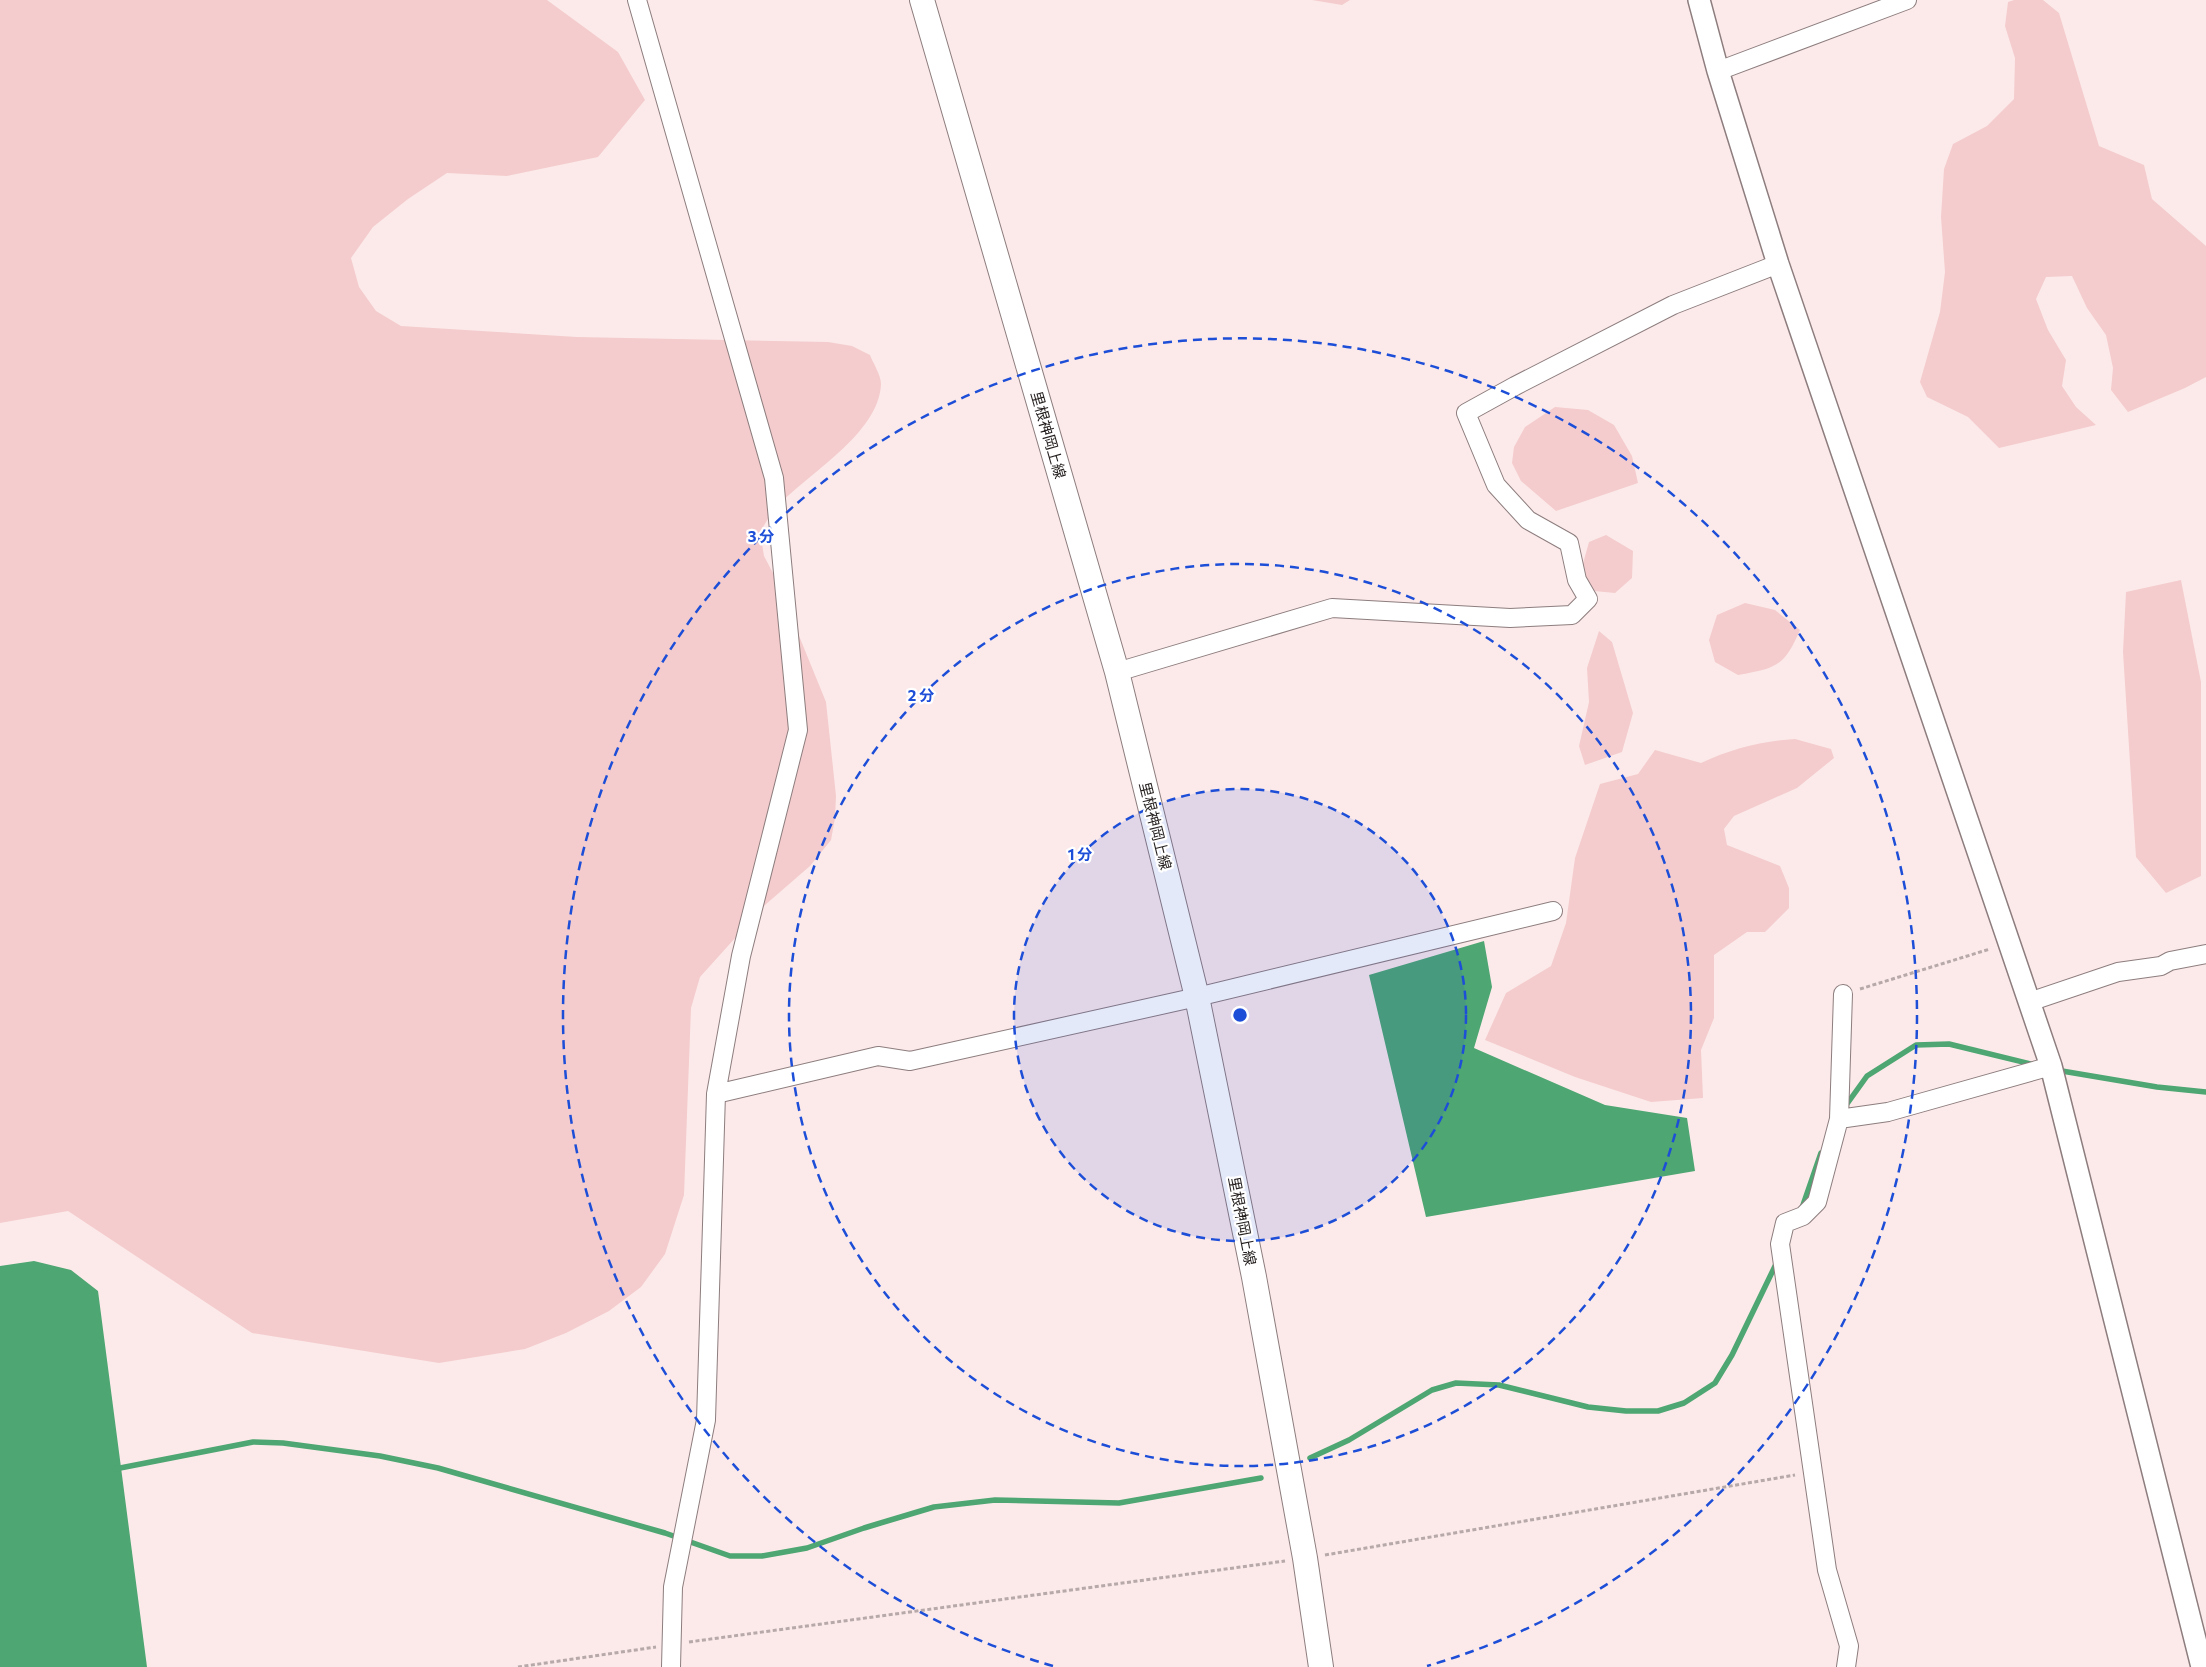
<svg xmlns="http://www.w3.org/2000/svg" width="2206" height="1667" viewBox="0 0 2206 1667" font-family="Commissioner,'Noto Sans JP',sans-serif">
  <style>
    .green { fill: #f4cccd }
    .water { fill: #4ea672 }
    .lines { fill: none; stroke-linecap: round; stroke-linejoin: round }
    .stream { stroke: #4ea672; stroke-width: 5.5 }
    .minor-casing { stroke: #8d7d7e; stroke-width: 20 }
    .tertiary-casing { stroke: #8d7d7e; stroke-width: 24 }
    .secondary-casing { stroke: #8d7d7e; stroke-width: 26 }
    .path { stroke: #b7a9a9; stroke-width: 3; stroke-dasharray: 4 2.5; stroke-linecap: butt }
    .minor { stroke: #fff; stroke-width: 18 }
    .tertiary { stroke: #fff; stroke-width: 21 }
    .secondary { stroke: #fff; stroke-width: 24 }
    .ring { fill: none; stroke: #1d4ed8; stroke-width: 2.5; stroke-dasharray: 9 6 }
    .labels { text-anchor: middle; stroke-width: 4.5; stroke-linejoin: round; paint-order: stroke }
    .street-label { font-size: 15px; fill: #251f1f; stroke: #fff }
    .centre { fill: #1d4ed8; stroke: #fff; stroke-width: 2.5 }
    .ring-label { font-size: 15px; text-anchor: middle; font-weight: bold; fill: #1d4ed8; stroke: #fff; stroke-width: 4.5; stroke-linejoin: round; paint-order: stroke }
  </style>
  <rect width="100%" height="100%" fill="#fceaea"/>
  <path class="green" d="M0,0H547L618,52L645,100L598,157L507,176L447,173L408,199L373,227L351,258L359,287L376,311L401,326L577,337L828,342L852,346L870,355C873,363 881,375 881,384C879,434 808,473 777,507C770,514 765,524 760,532L764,556L775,577L826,702L836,796L835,818L831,840L810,866L765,905L700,977L691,1008L684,1195L665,1254L641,1287L609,1311L566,1333L525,1349L439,1363L252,1333L68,1211L0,1223Z
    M1312,0H1350L1342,5Z
    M2014,0H2043L2059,13L2099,146L2144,165L2152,199L2206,246V377L2185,388L2128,412L2111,390L2113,368L2106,335L2087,308L2072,276L2046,277L2036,299L2048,330L2066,360L2062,386L2076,407L2096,425L1999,448L1968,417L1927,397L1920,382L1940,312L1945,272L1941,217L1944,169L1953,144L1987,126L2014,99L2015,58L2005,26L2008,2Z
    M1555,407L1588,410L1614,425L1632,456L1638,483L1556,511L1521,481L1512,463L1514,447L1525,427Z
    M1606,535L1633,551L1632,578L1615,593L1594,591L1579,578L1589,542Z
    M2181,580L2201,682V876L2166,893L2136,857L2123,652L2126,592Z
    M1745,603L1775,610L1800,630C1784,667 1776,668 1738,675L1715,662L1709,640L1717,615Z
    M1599,631L1612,642L1633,713L1622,752L1585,765L1579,746L1589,702L1587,668Z
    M1795,739L1831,749L1834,758L1797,788L1734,816L1724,829L1727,845L1780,866L1789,888V908L1765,932H1747L1714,955V1018L1701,1050L1703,1098L1651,1102L1575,1077L1485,1040L1506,993L1551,966L1566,923L1575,858L1600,784L1638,774L1655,750L1701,763C1731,749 1762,741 1795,739Z"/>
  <path class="water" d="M1484,941L1492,987L1474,1048L1605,1105L1687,1118L1695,1171L1426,1217L1369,975Z
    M34,1261L71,1270L98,1291L147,1667H0V1266Z"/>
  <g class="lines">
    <path class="stream" d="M2056,1070L2157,1087L2206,1092
      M1844,1108L1867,1076L1916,1045L1949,1044L2035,1065
      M1802,1208L1821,1153
      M1310,1458L1349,1440L1432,1390L1456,1383L1499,1385L1588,1407L1626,1411H1658L1684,1403L1715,1383L1732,1355L1777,1262
      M115,1469L253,1442L283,1443L380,1456L438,1468L665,1533L730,1556H762L807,1548L864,1528L934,1507L995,1500L1119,1503L1261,1478"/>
    <g class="minor-casing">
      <path id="minor" d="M637,0L774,478L798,730L741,956L716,1094L706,1420L673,1587L671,1667
        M1718,71L1907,0
        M1117,672L1332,608L1510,618L1572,615L1588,599L1577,580L1569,543L1528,520L1496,485L1466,413L1515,386L1673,305L1778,264
        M1843,994L1839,1119L1817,1202L1803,1216L1785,1223L1780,1244L1827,1570L1849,1646L1846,1667
        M2029,1002L2118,972L2161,966L2170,961L2206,954
        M716,1094L878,1056L910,1061L1197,997L1553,911
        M1839,1119L1888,1112L2051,1066"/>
    </g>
    <g class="tertiary-casing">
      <path id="tertiary" d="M1699,0L1718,71L1778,264L2051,1066L2202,1667"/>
    </g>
    <g class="secondary-casing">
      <path id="secondary" d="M922,0L1117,672L1197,997L1254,1277L1305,1558L1321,1667"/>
    </g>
    <path class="path" d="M1860,989L1990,949
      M1325,1555L1795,1475
      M689,1642L1285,1561
      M518,1667L656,1647"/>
    <use href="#minor" class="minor"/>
    <use href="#tertiary" class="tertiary"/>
    <use href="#secondary" class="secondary"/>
  </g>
  <circle cx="1240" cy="1015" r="226" fill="#1d4ed8" fill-opacity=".12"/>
  <g class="ring">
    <circle cx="1240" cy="1015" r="226"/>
    <circle cx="1240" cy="1015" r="451"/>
    <path d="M1053 1666A677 677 0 1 1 1427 1666"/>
  </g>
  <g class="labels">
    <g class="street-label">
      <text transform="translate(1048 435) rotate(74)" y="5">里根神岡上線</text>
      <text transform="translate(1155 826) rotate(76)" y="5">里根神岡上線</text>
      <text transform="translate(1242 1221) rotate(79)" y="5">里根神岡上線</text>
    </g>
  </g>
  <circle cx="1240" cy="1015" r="8" class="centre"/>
  <g class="ring-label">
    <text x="761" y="542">3 分</text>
    <text x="921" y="701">2 分</text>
    <text x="1080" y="860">1 分</text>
  </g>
</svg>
